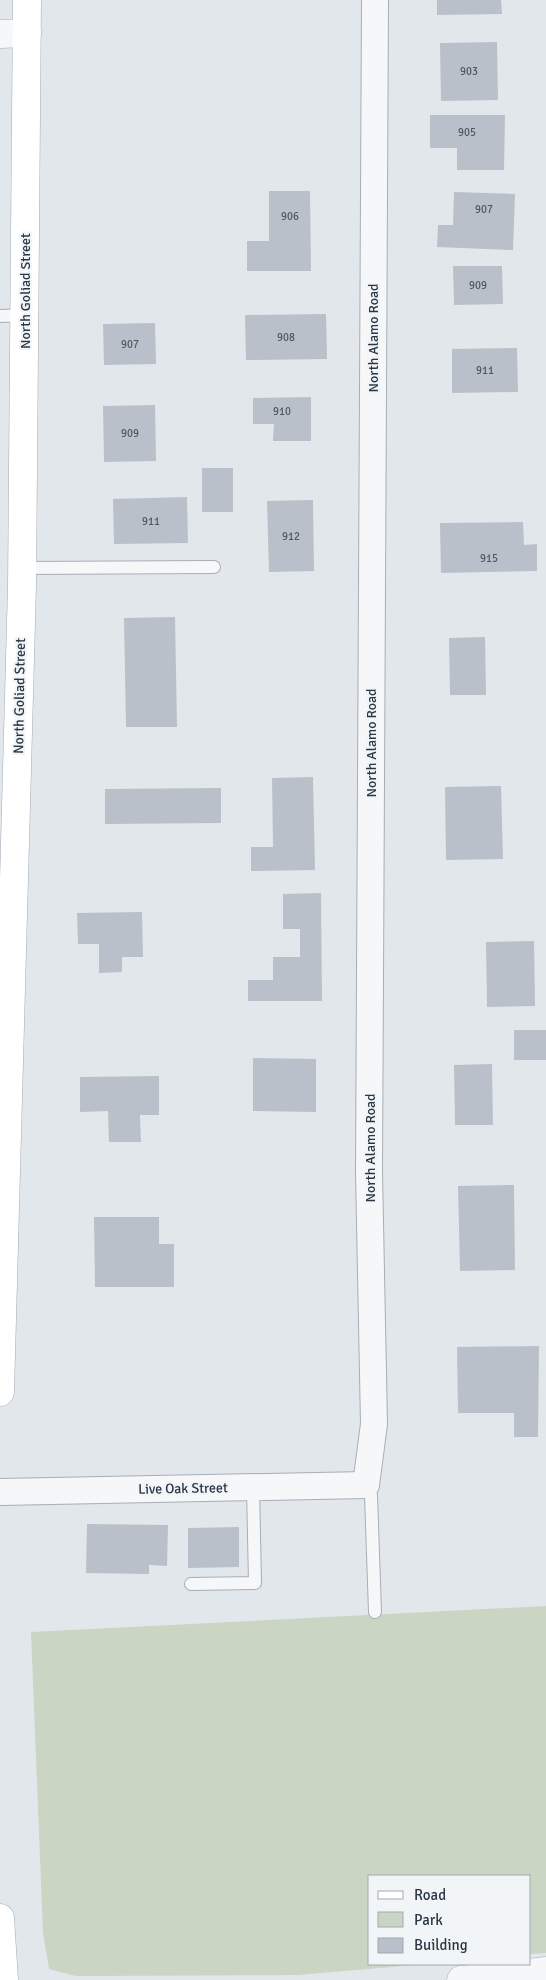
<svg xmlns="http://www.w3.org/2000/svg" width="546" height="1980" viewBox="0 0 546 1980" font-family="Signika,sans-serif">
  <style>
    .green { fill: #cad5c3 }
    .building { fill: #b9c0c9 }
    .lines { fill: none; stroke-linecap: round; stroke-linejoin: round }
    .service-casing { stroke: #a7aeb6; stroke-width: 14 }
    .minor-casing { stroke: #a7aeb6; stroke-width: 28 }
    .tertiary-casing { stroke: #a7aeb6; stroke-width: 29 }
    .primary-casing { stroke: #a1acb8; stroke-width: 29 }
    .service { stroke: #f5f7f9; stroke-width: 12 }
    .minor { stroke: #f5f7f9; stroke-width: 26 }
    .tertiary { stroke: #f5f7f9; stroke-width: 28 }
    .primary { stroke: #fff; stroke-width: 28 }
    .labels { text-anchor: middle; stroke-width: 4.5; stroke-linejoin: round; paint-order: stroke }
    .number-label { font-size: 11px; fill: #4d5865 }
    .street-label { font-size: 14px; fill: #293644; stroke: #f2f5f8 }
  </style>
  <rect width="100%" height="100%" fill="#e2e7eb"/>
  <path class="green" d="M546,1606V1953L530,1954V1876H370V1964H427L298,1975L76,1976L49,1969L43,1933L31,1632Z"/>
  <path class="building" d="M437,0H501L502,14L437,15Z
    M497,42L498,100L441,101L440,43Z
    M430,115H505L504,170H457V148H430Z
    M269,191H310L311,271H247V241H269Z
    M454,192L515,194L513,250L437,247L438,225H453Z
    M453,266H502L503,304L454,305Z
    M326,314L327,359L246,360L245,315Z
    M155,323L156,364L104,365L103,324Z
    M517,348L518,392L452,393V349Z
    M311,397V441H273L274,424H253V398Z
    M155,405L156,461L104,462L103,406Z
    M202,468H233V512H202Z
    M187,497L188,543L114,544L113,499Z
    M313,500L314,571L269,572L267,501Z
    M523,522L524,545L537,544V571L441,573L440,523Z
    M175,617L177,727H126L124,618Z
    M485,637L486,695H450L449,638Z
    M313,777L315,870L251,871V847H273L272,778Z
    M501,786L503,859L446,860L445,787Z
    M221,788V823L105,824V789Z
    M321,893L322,1001H248V980H273V957H300V929H283V894Z
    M142,912L143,957H122V972L99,973V944H78L77,913Z
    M534,941L535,1006L487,1007L486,942Z
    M514,1030H546V1060H514Z
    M253,1058L316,1059V1112L253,1111Z
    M492,1064L493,1125H455L454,1065Z
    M159,1076V1115H140L141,1142H109L108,1111L80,1112V1077Z
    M514,1185L515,1270L460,1271L458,1186Z
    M94,1217H159V1244H174V1287H95Z
    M539,1346L538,1437H514V1413H458L457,1347Z
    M87,1524L168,1525L167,1566L149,1565V1574L86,1573Z
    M239,1527V1567L188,1568V1528Z"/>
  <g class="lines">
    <g class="service-casing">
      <path id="service" d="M0,316L25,315
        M22,568L214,567
        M366,1485L371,1495L375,1612
        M191,1584L255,1583L253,1487"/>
    </g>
    <g class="minor-casing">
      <path id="minor" d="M0,1492L366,1485L374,1424L369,1172L375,0"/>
    </g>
    <g class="tertiary-casing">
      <path id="tertiary" d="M0,34L27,33
        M461,1980L546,1971"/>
    </g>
    <g class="primary-casing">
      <path id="primary" d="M0,1392L22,586L27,0
        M0,1918L4,1980"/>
    </g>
    <use href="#service" class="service"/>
    <use href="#minor" class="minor"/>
    <use href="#tertiary" class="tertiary"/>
    <use href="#primary" class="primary"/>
  </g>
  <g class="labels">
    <g class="number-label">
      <text x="469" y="75">903</text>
      <text x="467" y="136">905</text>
      <text x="484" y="213">907</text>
      <text x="290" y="220">906</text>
      <text x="478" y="289">909</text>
      <text x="286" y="341">908</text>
      <text x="130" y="348">907</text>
      <text x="485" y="374">911</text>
      <text x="282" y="415">910</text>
      <text x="130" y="437">909</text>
      <text x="151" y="525">911</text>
      <text x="291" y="540">912</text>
      <text x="489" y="562">915</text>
    </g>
    <g class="street-label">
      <text transform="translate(25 291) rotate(-90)" y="5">North Goliad Street</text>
      <text transform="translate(373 338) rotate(-90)" y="5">North Alamo Road</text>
      <text transform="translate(19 696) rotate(-89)" y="5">North Goliad Street</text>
      <text transform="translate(371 743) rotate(-90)" y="5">North Alamo Road</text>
      <text transform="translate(370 1148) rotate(-90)" y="5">North Alamo Road</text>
      <text transform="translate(183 1488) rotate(-1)" y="5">Live Oak Street</text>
    </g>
  </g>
  <rect x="368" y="1875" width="162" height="90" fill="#f2f5f8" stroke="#a2a9b0"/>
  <rect x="378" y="1891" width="25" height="8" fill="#ffffff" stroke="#a2a9b0"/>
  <text x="414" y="1900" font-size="15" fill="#293644">Road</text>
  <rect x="378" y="1912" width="25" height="15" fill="#cad5c3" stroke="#a2a9b0"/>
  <text x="414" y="1925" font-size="15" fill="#293644">Park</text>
  <rect x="378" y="1938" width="25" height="15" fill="#b9c0c9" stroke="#a2a9b0"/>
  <text x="414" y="1950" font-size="15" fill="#293644">Building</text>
</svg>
